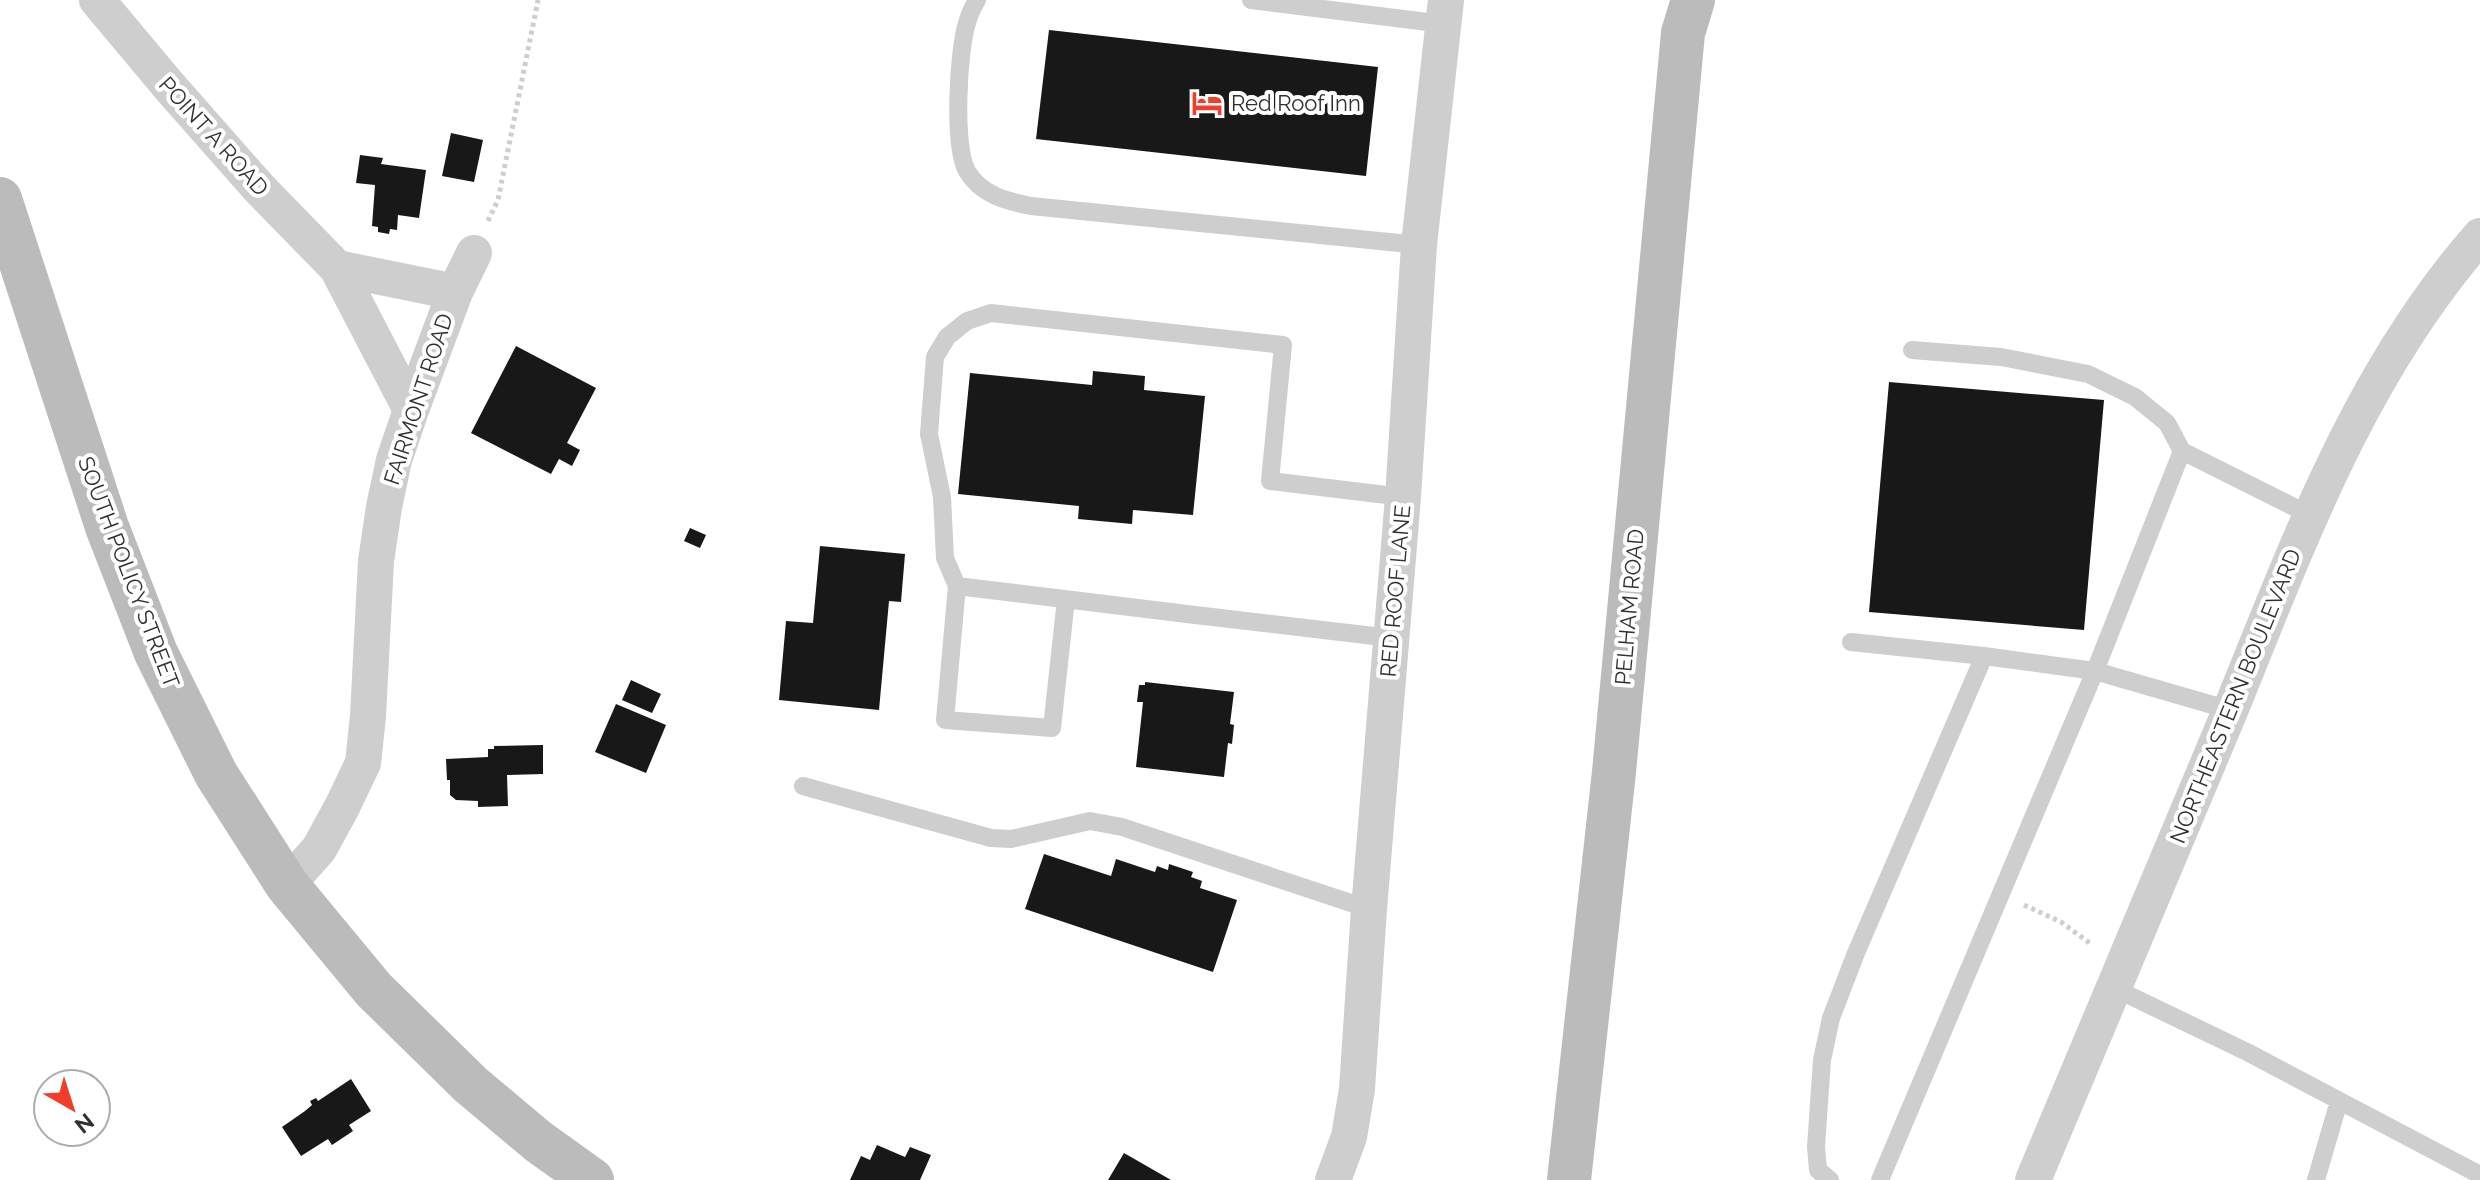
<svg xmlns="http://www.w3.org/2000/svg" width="2480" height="1180" viewBox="0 0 2480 1180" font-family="Raleway,sans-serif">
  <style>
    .building { fill: #181818 }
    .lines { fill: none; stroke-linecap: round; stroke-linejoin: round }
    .path { stroke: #cecece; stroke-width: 5; stroke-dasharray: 4 4; stroke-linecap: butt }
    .lane { stroke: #cecece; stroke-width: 18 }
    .street { stroke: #cecece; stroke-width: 36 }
    .secondary { stroke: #bbb; stroke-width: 44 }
    .labels { text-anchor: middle; stroke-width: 8; stroke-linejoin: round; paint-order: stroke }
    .poi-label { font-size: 22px; fill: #313131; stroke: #fff; text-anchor: start }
    .street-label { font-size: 22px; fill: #313131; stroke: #fff }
  </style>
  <rect width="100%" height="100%" fill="#fff"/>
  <path class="building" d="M1049,30L1378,67L1366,176L1036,139Z
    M451,133L483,140L474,182L442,176Z
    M360,155L383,158L381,164L426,170L419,218L398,215L397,230L390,229L389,234L378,232V227L372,226L375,185L356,183Z
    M516,346L596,388L567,443L580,450L572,466L559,459L551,474L471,433Z
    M1093,371L1145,376L1144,390L1205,396L1193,515L1133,510L1132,524L1078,519L1079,506L958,494L970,373L1092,385Z
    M1889,382L2104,400L2084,630L1869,612Z
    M690,528L706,535L700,548L684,541Z
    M820,546L905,554L901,602L889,601L879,710L779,700L786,621L813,623Z
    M631,680L661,694L652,713L622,700Z
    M1145,682L1234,692L1230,724L1234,725L1232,744L1228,743L1224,777L1136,767L1143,702H1137L1139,685H1145Z
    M616,704L666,725L646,773L595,752Z
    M543,745V774L507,775L508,806L478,807V801L456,800L450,795V780H447L446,759L488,757V749H494V746Z
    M1044,854L1111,876L1116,859L1155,872L1157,866L1168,870L1169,864L1193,872L1191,877L1202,881L1200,888L1237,900L1213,972L1025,909Z
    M351,1079L371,1111L349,1125L353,1131L332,1145L328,1139L301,1156L282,1127L305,1111L312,1105L310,1101L316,1098L318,1101Z
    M877,1145L905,1157L910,1147L931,1155L920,1180H850L861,1156L870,1160Z
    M1124,1153L1171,1180H1108Z"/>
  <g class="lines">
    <path class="path" d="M488,221L498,200L538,0
      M2024,905L2061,922L2091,944"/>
    <path class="lane" d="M977,0C973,7 969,15 967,23C958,51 953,147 967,171C981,195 1006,201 1031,206L1419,245
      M1251,0L1444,24
      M1912,350L2001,357L2088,374L2135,397L2167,423L2182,451
      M957,586L945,558L942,497L929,434L935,357L947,337L967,321L991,313L1283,345L1270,481L1403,497
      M1066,599L1052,728L945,720L957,586C1102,603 1246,622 1391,638
      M1851,642L1984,656
      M803,786L991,838L1011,839L1090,821L1122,827L1369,909
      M2114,988L2247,1052L2480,1175
      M1830,1180L1818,1170L1816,1147L1822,1060L1831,1018L1856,953L1984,656L2095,671L2230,710
      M1880,1180L2095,671L2182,451L2310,515
      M2316,1180L2339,1101"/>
    <path class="street" d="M97,0L169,86L259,188L337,268L411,410
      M337,268L455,292
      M287,885L319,849L342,807L363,763L368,716L376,561L384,507L394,460L411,410L455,292L474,253
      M1333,1180L1349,1137L1357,1089L1369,909L1403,497L1419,245L1446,0
      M2033,1180C2099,1023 2165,867 2230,711C2298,544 2359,374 2480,236"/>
    <path class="secondary" d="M0,199L107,527L156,653L216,774L287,885L374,990L471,1085L539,1142L592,1180
      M1569,1180L1614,772L1683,33L1693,0"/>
  </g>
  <defs>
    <g id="hotel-bare" transform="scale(2.4)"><path d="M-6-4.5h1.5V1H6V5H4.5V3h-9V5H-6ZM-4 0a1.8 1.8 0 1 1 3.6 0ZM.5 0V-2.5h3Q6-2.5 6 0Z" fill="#f13e2a" stroke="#fff" stroke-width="2.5" paint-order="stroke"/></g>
  </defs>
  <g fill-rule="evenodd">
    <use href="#hotel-bare" x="1207" y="103"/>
  </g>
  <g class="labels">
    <g class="poi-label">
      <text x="1231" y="111">Red Roof Inn</text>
    </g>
    <g class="street-label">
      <text transform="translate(214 136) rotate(48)" y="8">POINT A ROAD</text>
      <text transform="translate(418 399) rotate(-72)" y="8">FAIRMONT ROAD</text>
      <text transform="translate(129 572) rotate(69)" y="8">SOUTH POLICY STREET</text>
      <text transform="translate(1395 591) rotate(-85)" y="8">RED ROOF LANE</text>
      <text transform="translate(1629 607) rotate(-85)" y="8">PELHAM ROAD</text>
      <text transform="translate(2235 696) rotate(-68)" y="8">NORTHEASTERN BOULEVARD</text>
    </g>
  </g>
  <g transform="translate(72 1108) rotate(141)"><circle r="38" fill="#ffffff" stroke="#adadad" stroke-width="2"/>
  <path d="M0-6L14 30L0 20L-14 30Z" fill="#f13e2a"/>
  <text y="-12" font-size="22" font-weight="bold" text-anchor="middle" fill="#313131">N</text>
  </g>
</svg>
